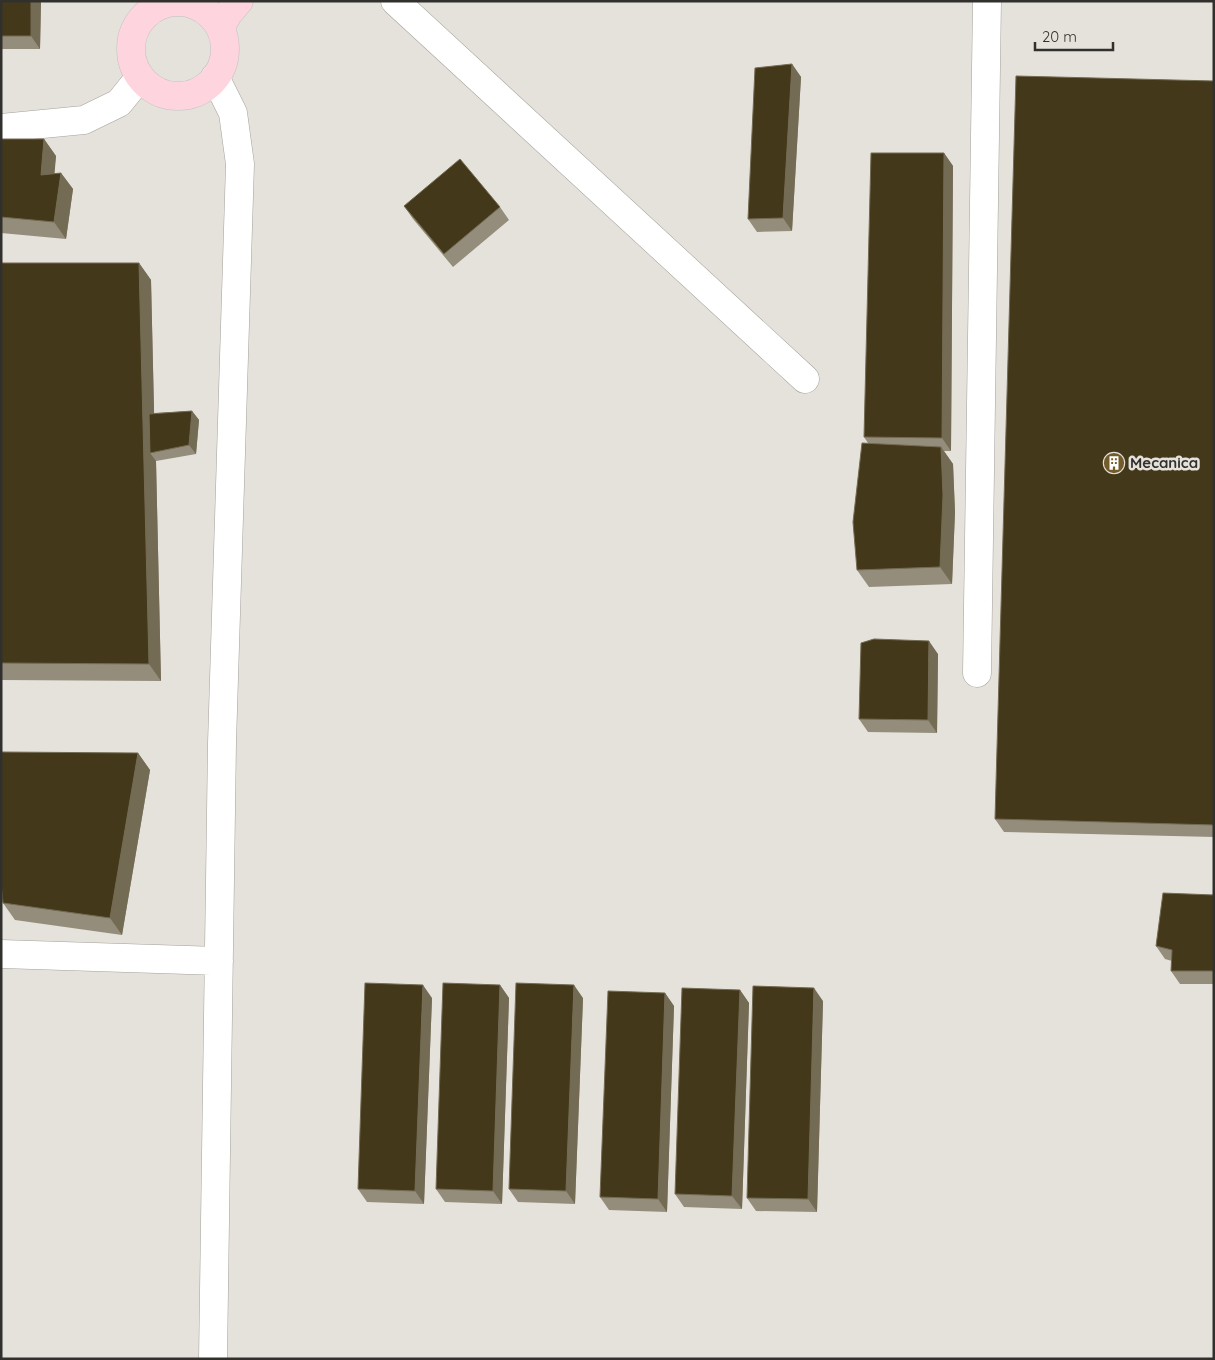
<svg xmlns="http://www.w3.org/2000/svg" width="1215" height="1360" viewBox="0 0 1215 1360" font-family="Quicksand,sans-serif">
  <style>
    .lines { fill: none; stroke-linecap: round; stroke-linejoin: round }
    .minor-casing { stroke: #a4a19b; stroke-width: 29 }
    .major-casing { stroke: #c1c1c0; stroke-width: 29 }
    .minor { stroke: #fff; stroke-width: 28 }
    .major { stroke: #fed4de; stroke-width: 28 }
    .wall { fill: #948d7b }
    .shaded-wall { fill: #746b54 }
    .building { fill: #44381a; stroke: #746b54 }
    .labels { text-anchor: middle; stroke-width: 5; stroke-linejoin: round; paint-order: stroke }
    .poi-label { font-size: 15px; font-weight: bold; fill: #31302d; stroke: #e5e2dc; text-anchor: start }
  </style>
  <rect width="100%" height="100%" fill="#e5e2dc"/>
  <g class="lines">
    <g class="minor-casing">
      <path id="minor" d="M395,1L805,379
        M1,128L84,120L119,103L140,77
        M977,673L987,1
        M1,954L219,961
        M213,1359L222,743L240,164L233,113L215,77"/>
    </g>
    <g class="major-casing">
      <path id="major" d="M131 49a47 47 0 1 1 94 0a47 47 0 1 1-94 0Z
        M220,28L228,14L239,1"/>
    </g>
    <use href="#minor" class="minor"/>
    <use href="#major" class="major"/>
  </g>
  <path class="wall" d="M1,1H41L40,49H1Z
    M792,64L801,77L792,231L757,232L748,219Z
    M1214,81V837L1004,832L995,819Z
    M1,139H44L56,156L54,173H61L73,189L66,239L1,233Z
    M944,153L953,166L951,451H944L953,464L955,512L952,584L869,587L857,570L868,443L864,437Z
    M404,206L500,207L509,220L453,267L413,219Z
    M1,263H139L151,280L154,413L192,411L199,420L196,454L156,461L161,681L1,680Z
    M938,654L937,733L868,732L859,719Z
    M138,753L150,770L122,935L15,920L3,903Z
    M1214,895V984H1180L1171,971L1172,961L1165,959L1156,946Z
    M500,985L509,998L502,1204L445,1202L436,1189Z
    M740,990L749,1003L742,1209L684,1207L675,1194Z
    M665,993L674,1006L667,1212L609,1210L600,1197Z
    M432,998L424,1204L367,1202L358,1189Z
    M583,998L575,1204L518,1202L509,1189Z
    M823,1001L817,1212L756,1211L747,1198Z"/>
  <path class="shaded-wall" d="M31,1H41L40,49L31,36Z
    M792,64L801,77L792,231L783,218Z
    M44,139L56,156L53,192L41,175Z
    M944,153L953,166L951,451L942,438Z
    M61,173L73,189L66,239L54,222Z
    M139,263L151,280L155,452L150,453L156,461L161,681L149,664Z
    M192,411L199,420L196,454L189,445Z
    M941,447L953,464L955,512L952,584L940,567Z
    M929,641L938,654L937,733L928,720Z
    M138,753L150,770L122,935L110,918Z
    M423,985L432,998L424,1204L415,1191Z
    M500,985L509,998L502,1204L493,1191Z
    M574,985L583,998L575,1204L566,1191Z
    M814,988L823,1001L817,1212L808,1199Z
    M740,990L749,1003L742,1209L732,1196Z
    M665,993L674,1006L667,1212L658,1199Z"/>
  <path class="building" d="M1,1H31V36H1Z
    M792,64L783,218L748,219L755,68Z
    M1016,76L1214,81V825L995,819Z
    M1,139H44L41,175L61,173L54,222L1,217Z
    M871,153H944L942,438L864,437Z
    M460,159L500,207L444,254L404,206Z
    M1,263H139L149,664L1,663Z
    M192,411L189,445L150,453L149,414Z
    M862,443L941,447L943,495L940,567L857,570L853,522Z
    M874,639L929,641L928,720L859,719L861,643Z
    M1,752L138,753L110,918L3,903L1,882Z
    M1163,893L1214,895V971H1171L1172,950L1156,946Z
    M365,983L423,985L415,1191L358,1189Z
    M443,983L500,985L493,1191L436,1189Z
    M516,983L574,985L566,1191L509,1189Z
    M753,986L814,988L808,1199L747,1198Z
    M682,988L740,990L732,1196L675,1194Z
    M608,991L665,993L658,1199L600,1197Z"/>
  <defs>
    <g id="building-disc" transform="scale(1.125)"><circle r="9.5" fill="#735b2c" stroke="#e5e2dc"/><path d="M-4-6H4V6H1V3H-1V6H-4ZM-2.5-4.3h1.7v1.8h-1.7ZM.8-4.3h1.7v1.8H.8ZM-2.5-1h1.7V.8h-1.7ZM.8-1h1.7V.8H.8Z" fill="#fff"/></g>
  </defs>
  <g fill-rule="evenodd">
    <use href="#building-disc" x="1114" y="463"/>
  </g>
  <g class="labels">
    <g class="poi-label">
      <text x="1130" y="468">Mecanica</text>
    </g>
  </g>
  <rect width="1215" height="1360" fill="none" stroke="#31302d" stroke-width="5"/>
  <path d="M1035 42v8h78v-8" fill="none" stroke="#31302d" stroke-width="2.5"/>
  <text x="1042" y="42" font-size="15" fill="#31302d" stroke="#e5e2dc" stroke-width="4" paint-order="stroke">20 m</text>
</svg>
